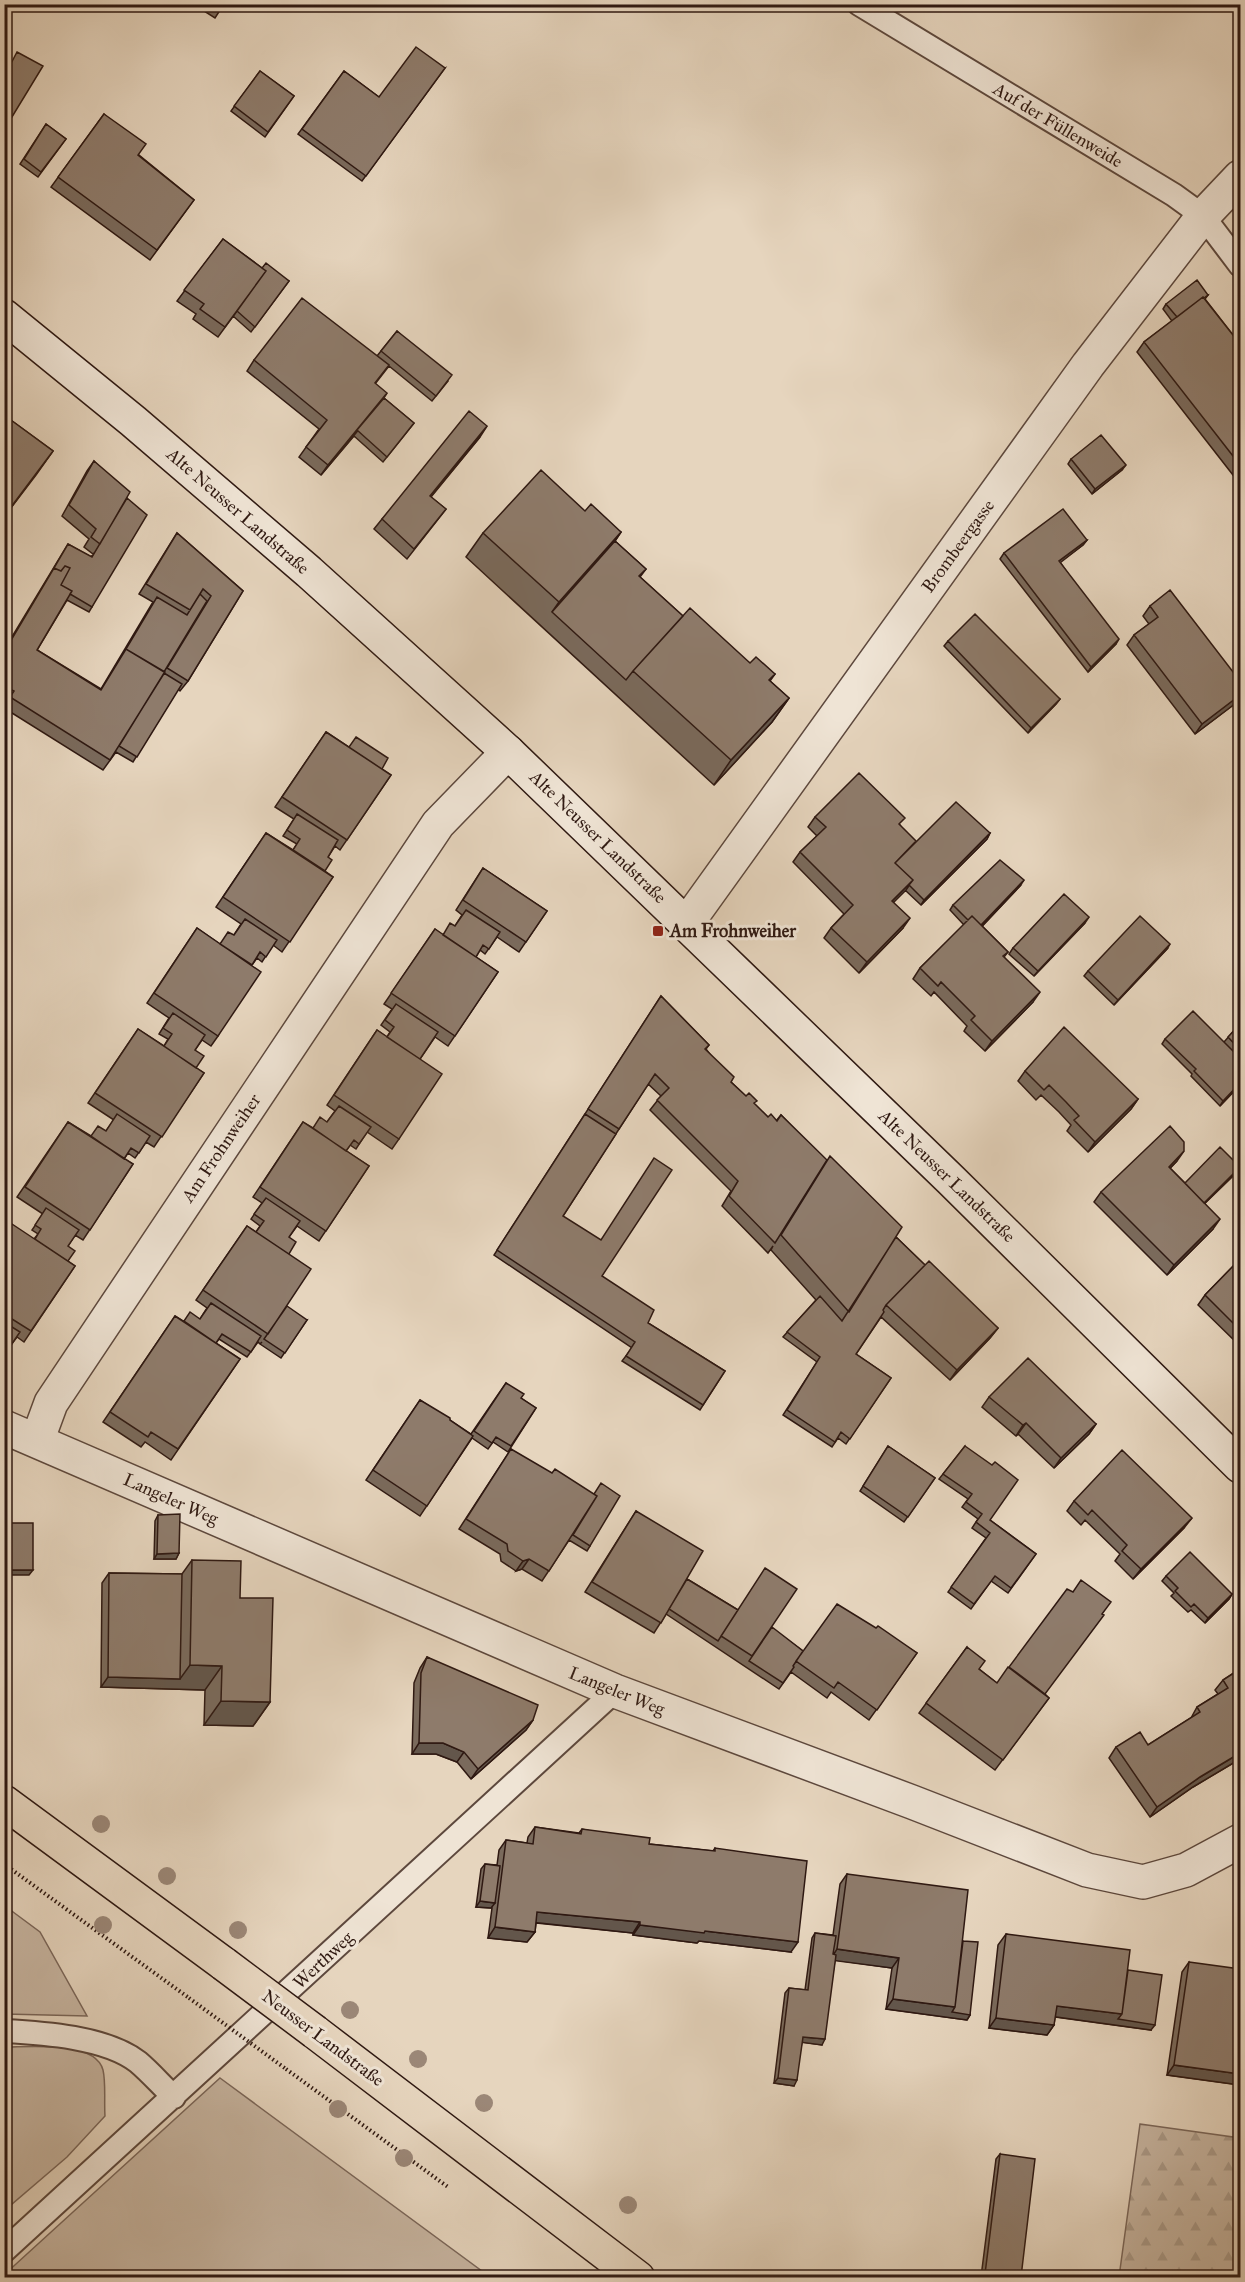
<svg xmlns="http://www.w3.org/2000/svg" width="1245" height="2282" viewBox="0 0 1245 2282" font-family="'IM FELL Great Primer',serif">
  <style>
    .forest { fill: url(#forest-firs); stroke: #7b675a; stroke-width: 1.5 }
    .green { fill: #c7b5a1; stroke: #7b675a; stroke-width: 1.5 }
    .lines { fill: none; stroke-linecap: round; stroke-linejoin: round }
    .lane-casing { stroke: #5d483d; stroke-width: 26 }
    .street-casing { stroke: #5d483d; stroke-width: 36 }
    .secondary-casing { stroke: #2f1912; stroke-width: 36 }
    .primary-casing { stroke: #2f1912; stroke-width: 36 }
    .path { stroke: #2f1912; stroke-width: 4; stroke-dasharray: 1.5 3; stroke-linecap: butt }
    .lane { stroke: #efe4d5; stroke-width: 22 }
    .street { stroke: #efe4d5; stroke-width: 33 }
    .secondary { stroke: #efe4d5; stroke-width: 33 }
    .primary { stroke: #e6d5be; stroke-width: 33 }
    .primary-bridge-casing { stroke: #2f1912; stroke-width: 36; stroke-linecap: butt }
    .path-bridge { stroke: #2f1912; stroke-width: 4; stroke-dasharray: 1.5 3; stroke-linecap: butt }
    .primary-bridge { stroke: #e6d5be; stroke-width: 33 }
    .tree { fill: #9b8777 }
    .wall { fill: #7a6a5c; stroke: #2f1912; stroke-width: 1.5 }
    .shaded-wall { fill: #63564b; stroke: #2f1912; stroke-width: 1.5 }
    .building { fill: #8e7b6b; stroke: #2f1912; stroke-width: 1.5 }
    .poi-dot { fill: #8f2418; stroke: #efe4d5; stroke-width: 2 }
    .labels { text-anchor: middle; stroke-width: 6; stroke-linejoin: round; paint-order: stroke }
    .street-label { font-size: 18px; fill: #2f1912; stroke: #efe4d5 }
    .poi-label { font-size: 18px; font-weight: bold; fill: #2f1912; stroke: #efe4d5; text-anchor: start }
  </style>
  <defs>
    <pattern id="forest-firs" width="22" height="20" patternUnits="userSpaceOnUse" patternTransform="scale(1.5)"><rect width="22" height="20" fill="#c7b5a1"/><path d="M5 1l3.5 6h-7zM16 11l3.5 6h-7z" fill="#ab9b8a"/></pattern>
  </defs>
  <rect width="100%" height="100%" fill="#e6d5be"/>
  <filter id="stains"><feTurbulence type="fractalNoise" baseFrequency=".00333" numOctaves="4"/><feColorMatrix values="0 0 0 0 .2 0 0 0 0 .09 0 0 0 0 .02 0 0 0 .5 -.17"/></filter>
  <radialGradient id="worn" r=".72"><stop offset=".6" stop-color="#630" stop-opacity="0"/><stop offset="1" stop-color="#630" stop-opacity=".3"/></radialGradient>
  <path class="forest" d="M1140,2124L1240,2138V2277H1119Z"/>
  <path class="green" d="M5,1906L40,1932L87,2016L5,2014Z
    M5,2047C29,2047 95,2040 103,2070C106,2083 104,2102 105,2116L67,2157L5,2210Z
    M220,2078L490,2277H5V2274Z"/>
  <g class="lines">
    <g class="lane-casing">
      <path id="lane" d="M859,4L1174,195L1203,216L1240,265
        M4,2031C43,2033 106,2037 138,2062C151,2073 162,2086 174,2097
        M4,2251L615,1691"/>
    </g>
    <g class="street-casing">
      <path id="street" d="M687,923L1088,365L1203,216L1240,177
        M4,1427L615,1691L912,1802L1087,1870L1143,1882L1186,1870L1240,1841
        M37,1441L51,1403L438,824L508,752"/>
    </g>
    <g class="secondary-casing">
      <path id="secondary" d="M4,316L133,421L309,572L508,752L951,1180L1240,1466"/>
    </g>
    <g class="primary-casing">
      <path id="primary" d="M4,1802L224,1964
        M315,2032L638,2278"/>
    </g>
    <path class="path" d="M4,1864L189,1998
      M286,2069L448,2187"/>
    <use href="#lane" class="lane"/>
    <use href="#street" class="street"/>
    <use href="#secondary" class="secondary"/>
    <use href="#primary" class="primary"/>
    <g class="primary-bridge-casing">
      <path id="primary-bridge" d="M224,1964L315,2032"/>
    </g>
    <path class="path-bridge" d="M189,1998L286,2069"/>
    <use href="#primary-bridge" class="primary-bridge"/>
  </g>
  <g class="tree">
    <circle cx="101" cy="1824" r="9"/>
    <circle cx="167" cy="1876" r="9"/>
    <circle cx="103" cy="1925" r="9"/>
    <circle cx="238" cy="1930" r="9"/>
    <circle cx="350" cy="2010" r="9"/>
    <circle cx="418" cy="2059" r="9"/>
    <circle cx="484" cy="2103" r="9"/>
    <circle cx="338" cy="2109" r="9"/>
    <circle cx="404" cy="2158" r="9"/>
    <circle cx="628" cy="2205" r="9"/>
  </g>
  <path class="wall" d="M193,4H224L215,18Z
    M445,68L362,181L298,134L344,71L379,97Z
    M260,71L294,96L265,137L231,111Z
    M104,114L139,155L194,200L150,260L51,187Z
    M46,124L66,139L38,177L20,164Z
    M223,239L262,268L289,281L251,332L233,316L237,311L218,337L193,319L196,314L177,301Z
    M1208,295L1205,299L1240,344V484L1137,352L1144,342L1172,321L1163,309L1166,304Z
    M397,331L448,381L432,401L389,366L375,384L384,398L414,423L383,462L354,436L321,475L299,457L319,429L247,371L254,360L377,356Z
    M4,415L53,451L4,517Z
    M480,437L431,497L446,509L407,559L374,529L382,519Z
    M1071,459L1122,470L1092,494L1068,464Z
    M94,461L127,498L92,607L89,612L67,600L37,650L101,689L153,602L139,594L177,533L243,591L188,681L180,691L178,689L133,762L116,752L103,770L4,708V705L7,702L4,700V650L68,544L91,557L94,553L93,554L84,547L89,539L62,516L87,471Z
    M585,511L621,532L615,541L646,569L640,577L683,616L750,663L775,674L770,681L789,698L772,722L714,785L466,557L483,533Z
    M1087,540L1083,545L1060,562L1116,644L1088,672L1000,559L1004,553Z
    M1150,606L1240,700L1195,734L1127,645L1134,635L1149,624L1143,616Z
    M948,641L1060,699L1056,704L1028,733L944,646Z
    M326,732L391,775L340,850L335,846L328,857L325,871L333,877L282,952L273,945L262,962L257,958L252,965L218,1036L211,1046L202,1040L195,1050L196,1068L204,1073L154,1147L146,1142L135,1158L128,1153L124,1159L133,1164L83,1240L75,1235L68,1246V1261L75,1266L24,1342L17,1337L5,1353L4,1235L34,1239L38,1234L32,1230L43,1214L17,1197L68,1122L91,1136L106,1131L114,1120L88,1103L138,1029L164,1046L168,1039L159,1034L169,1018L147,1003L197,928L220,944L234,935L241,924L216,907L266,833L293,850L297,844L283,836L294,819L275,807Z
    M815,817L900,825L912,847L990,833L987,839L921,905L905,890L893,902L903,928L859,973L824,938L831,928L844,914L793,862L800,852L817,836L808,827Z
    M483,868L547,911L519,952L497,937L485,954L480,950L476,957L498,972L448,1046L435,1037L420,1059L399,1139L392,1149L367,1132L356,1149L350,1145L346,1151L369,1166L319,1241L297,1226L289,1237V1254L271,1329L307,1320L281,1358L260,1344L262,1342L260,1344L258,1342L247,1357L219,1339L216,1343L240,1359L171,1460L145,1442L141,1447L103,1422L175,1316L183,1321L200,1319L207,1308L196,1300L247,1226L256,1232L260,1226L251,1219L262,1203L253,1197L303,1122L313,1128L327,1122L335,1111L327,1105L377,1030L387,1037L390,1032L381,1025L392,1009L384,1004L435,929L443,935L455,926L462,915L456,910Z
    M1020,886L982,926L1008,952L1004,957L1033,1002L985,1051L964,1031L967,1026L934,992L931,996L913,979L920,968L964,925L950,910L953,905Z
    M1085,923L1034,976L1009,954L1013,948Z
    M1167,949L1114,1005L1084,976L1088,971Z
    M661,996L709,1045L706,1049L731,1082L768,1117L776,1121L781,1115L896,1237L925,1265L998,1328L990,1338L950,1380L881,1317L856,1354L891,1378L846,1444L838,1438L832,1447L783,1415L817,1362L783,1337L816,1300L771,1250L773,1246L768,1253L722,1206L731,1191L650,1110L661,1096L648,1084L563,1216L602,1276L648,1323L725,1371L700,1410L622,1361L632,1348L494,1255Z
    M1240,1024V1085L1220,1106L1191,1076L1192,1074L1162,1044L1165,1039L1224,1042Z
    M1025,1071L1138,1099L1131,1109L1088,1152L1067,1131L1071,1125L1059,1112L1041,1095L1036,1100L1018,1081Z
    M1177,1161L1170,1168L1185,1183L1237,1172L1205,1203L1213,1229L1167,1275L1094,1202L1101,1192Z
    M1240,1259V1341L1238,1344L1198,1305L1205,1295Z
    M506,1383L521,1398L536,1408L508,1452L493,1442L488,1449L472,1438L420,1516L366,1480L420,1400L471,1434Z
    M989,1397L1096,1424L1089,1434L1054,1468L1018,1434L1016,1436L982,1407Z
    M888,1446L935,1478L904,1522L860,1491Z
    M965,1446L990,1520L1036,1554L1008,1593L991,1581L971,1609L948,1592L986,1538L972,1528L978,1519L962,1507L968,1499L939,1479Z
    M511,1449L590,1546L587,1551L569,1540L542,1581L522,1569L516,1571L501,1561L500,1554L459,1529Z
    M1074,1501L1184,1528L1133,1579L1115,1561L1120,1554L1085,1520L1081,1525L1067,1511Z
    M636,1511L687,1579L738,1610L771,1628L803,1651L876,1628L917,1653L869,1720L831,1692L827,1698L791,1672L779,1689L666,1614L654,1633L585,1592Z
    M158,1515L179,1553L176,1559H154L155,1521Z
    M192,1560L240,1598L270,1702L253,1726L204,1725L205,1690L101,1687L102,1583L109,1573L182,1574Z
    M1166,1576L1232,1594L1229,1599L1205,1623L1191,1610L1188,1612L1171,1596L1174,1593L1162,1581Z
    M967,1647L979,1669L997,1683L1045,1694L1049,1698L995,1770L919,1713Z
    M427,1657L533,1720L526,1730L471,1779L457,1762L436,1754H412L414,1683L420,1668Z
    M1240,1669V1759L1193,1787L1150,1817L1109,1758L1116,1747L1148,1745L1191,1718L1197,1707L1218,1694L1215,1690L1223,1680Z
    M535,1827L579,1833L582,1829L649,1844L713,1851L715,1848L791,1952L699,1941L697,1943L633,1935V1933L536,1923L535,1932L527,1942L488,1938L492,1908L476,1907L481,1869L485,1864L497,1865L499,1850L506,1840L527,1843L528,1837Z
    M847,1874L963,1941L970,2015L967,2020L886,2009L892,1968L835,1960L822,2045L802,2042L794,2086L774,2083L785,1993L789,1988L805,1990L812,1938L815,1933L833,1935L840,1884Z
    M1006,1934L1128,1970L1151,2030L1055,2017L1054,2025L1047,2035L989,2028L998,1945Z
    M1189,1962L1240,2085L1167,2075L1182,1972Z
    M1000,2154L1021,2277H981L996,2159Z"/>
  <path class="shaded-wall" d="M387,393L380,404L321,475L328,465Z
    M487,426L480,437L423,506L430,496Z
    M53,451L36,475L4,517L11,507Z
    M1126,465L1122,470L1092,494L1095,489Z
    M621,532L605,556L552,612L559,602Z
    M1087,540L1083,545L1056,566L1059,561Z
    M1119,639L1116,644L1088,672L1091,667Z
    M1240,695V700L1195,734L1202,724Z
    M789,698L772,722L714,785L731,760Z
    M1060,699L1056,704L1028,733L1031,728Z
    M990,833L987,839L921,905L924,900Z
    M913,880L906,890L885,911L892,901Z
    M1024,880L1020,886L974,935L977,930Z
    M1089,917L1085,923L1034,976L1038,971Z
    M910,918L903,928L859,973L867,962Z
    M1170,944L1167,949L1114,1005L1118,1000Z
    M1040,992L1033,1002L985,1051L992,1041Z
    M1240,1083V1085L1220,1106L1223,1101Z
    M1138,1099L1131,1109L1088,1152L1095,1142Z
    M1184,1151L1177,1161L1162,1177L1169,1167Z
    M1240,1167L1237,1172L1196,1212L1200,1207Z
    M1220,1219L1213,1229L1167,1275L1174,1265Z
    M998,1328L990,1338L950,1380L957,1370Z
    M1026,1423L1018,1434L1016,1436L1023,1425Z
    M1096,1424L1089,1434L1054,1468L1061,1458Z
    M1192,1518L1184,1528L1133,1579L1141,1569Z
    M179,1553L176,1559H154L157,1554Z
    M529,1559L522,1569L516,1571L523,1561Z
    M4,1570H33L29,1575H4Z
    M1232,1594L1229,1599L1205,1623L1208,1618Z
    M190,1665L222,1666L205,1690L101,1687L108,1677L180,1679Z
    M221,1701L270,1702L253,1726L204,1725Z
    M533,1720L526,1730L471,1779L478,1769Z
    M419,1743H443L464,1752L457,1762L436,1754H412Z
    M1240,1753V1759L1193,1787L1150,1817L1157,1807L1200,1777Z
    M480,1901L495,1903L491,1908L476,1907Z
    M537,1912L640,1922L633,1933L530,1922Z
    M640,1925L705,1931L798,1942L791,1952L699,1941L697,1943L633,1935Z
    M495,1927L535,1932L527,1942L488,1938Z
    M837,1949L899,1958L892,1968L830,1960Z
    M893,1999L955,2007L970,2015L967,2020L886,2009Z
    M1057,2006L1122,2014L1155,2025L1151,2030L1049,2016Z
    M996,2018L1054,2025L1047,2035L989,2028Z
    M803,2037L825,2039L822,2045L799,2042Z
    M1174,2065L1240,2074V2085L1167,2075Z
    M778,2078L797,2080L794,2086L774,2083Z
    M985,2274L1015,2277H982Z"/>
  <path class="building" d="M416,47L445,68L366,176L302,129L344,71L379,97Z
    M17,52L43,66L4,130V69L7,71Z
    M260,71L294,96L268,132L234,106Z
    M104,114L146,144L138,155L194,200L157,250L58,177Z
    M46,124L66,139L41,172L24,159Z
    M223,239L266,271L225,327L200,309L204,304L184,290Z
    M266,263L289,281L255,327L237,311L266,271L262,268Z
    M1197,280L1208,295L1204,298L1203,297L1177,317L1166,304Z
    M1203,297L1240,344V465L1144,342Z
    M302,298L389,365L375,383L387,393L328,465L306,447L327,420L254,360Z
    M397,331L452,375L436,396L381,351Z
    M384,398L414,423L387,457L357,430Z
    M469,411L487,426L430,496L446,509L414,549L382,519Z
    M4,415L53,451L11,507L4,502Z
    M1101,435L1126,465L1095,489L1071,459Z
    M94,461L130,492L100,544L91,537L96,529L69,505Z
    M541,470L585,511L591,504L621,532L559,602L483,533Z
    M127,498L147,515L92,607L70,594L72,591L61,585L70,568L65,566L61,571L54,568L51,573L68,544L92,557Z
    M1063,509L1087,540L1059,561L1119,639L1091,667L1004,553Z
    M177,533L243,591L188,681L167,668L211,596L203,589L190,610L146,584Z
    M615,541L646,569L639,576L683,616L633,671L626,680L552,612Z
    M65,566L70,568L61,585L72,591L37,650L101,690L126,649L165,672L110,760L10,697L14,691L4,686V652L54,568L61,571Z
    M1170,590L1240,681V695L1202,724L1134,635L1158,617L1150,606Z
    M200,594L207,601L164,672L126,649L123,654L157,597L187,615Z
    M690,608L750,663L756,657L775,674L769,680L789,698L731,760L633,671Z
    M975,614L1060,699L1031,728L948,641Z
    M164,673L182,684L137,757L119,746Z
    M326,732L391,775L347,840L282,797Z
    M356,737L388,758L382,769L349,747Z
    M859,773L905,818L899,824L916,841L895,863L913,880L892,901L910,918L867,962L831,928L853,905L800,852L826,827L815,817Z
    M956,802L990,833L924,900L909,885L913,880L895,863Z
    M297,814L338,840L328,857L332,860L325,871L293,850L300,839L287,830Z
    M266,833L333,877L290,942L223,897Z
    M1000,860L1024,880L981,925L972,916L968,920L953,905Z
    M483,868L547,911L526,942L463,900Z
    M1064,894L1089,917L1038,971L1013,948Z
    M466,910L500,932L489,949L483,945L476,957L443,935L450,923L455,926Z
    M972,916L1008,952L1003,956L1040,992L992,1041L971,1020L975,1016L941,982L938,986L920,968Z
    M1140,916L1170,944L1118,1000L1088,971Z
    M245,919L277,940L266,957L260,952L252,965L220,944L228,932L234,935Z
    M197,928L261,972L218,1036L154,993Z
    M435,929L498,972L455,1036L391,993Z
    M661,996L709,1045L705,1049L734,1077L731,1082L746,1096L749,1093L757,1101L754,1103L768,1117L771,1114L777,1121L781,1115L827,1160L775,1243L729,1196L738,1181L657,1100L669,1088L655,1074L619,1129L588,1109Z
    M396,1004L438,1032L420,1059L387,1037L394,1027L385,1020Z
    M1193,1011L1240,1058V1083L1223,1101L1194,1071L1196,1069L1165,1039Z
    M173,1013L205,1035L195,1050L204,1056L196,1068L164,1046L172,1034L163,1028Z
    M1240,1024V1050L1228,1037Z
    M1064,1027L1138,1099L1095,1142L1074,1120L1079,1116L1066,1102L1049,1085L1044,1090L1025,1071Z
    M138,1029L204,1073L162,1137L95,1093Z
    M377,1030L442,1074L399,1139L334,1095Z
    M339,1106L371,1127L359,1144L354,1140L346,1151L313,1128L320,1117L327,1122Z
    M117,1114L150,1136L139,1153L131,1148L124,1159L91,1136L98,1126L106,1131Z
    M585,1114L616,1134L563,1216L601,1240L654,1158L672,1170L602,1276L654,1310L648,1323L725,1371L703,1405L626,1356L635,1342L497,1250Z
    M68,1122L133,1164L90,1230L25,1187Z
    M303,1122L369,1166L326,1231L260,1187Z
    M1170,1126L1184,1142V1151L1169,1167L1220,1219L1174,1265L1101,1192Z
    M1220,1147L1240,1167L1204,1203L1185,1183Z
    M830,1156L902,1227L849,1312L781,1235Z
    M266,1198L300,1221L289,1237L296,1242L289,1254L256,1232L264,1221L254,1214Z
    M46,1208L79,1230L68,1246L75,1251L68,1261L35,1239L41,1229L35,1225Z
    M12,1224L75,1266L31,1331L4,1314V1235Z
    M247,1226L311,1269L268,1334L203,1290Z
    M896,1237L925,1265L886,1305L883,1310L884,1312L856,1354L891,1378L850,1439L841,1432L835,1442L787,1410L820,1357L787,1332L820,1296L842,1321Z
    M1240,1259V1330L1205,1295Z
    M929,1261L998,1328L957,1370L886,1305Z
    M211,1303L261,1336L251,1352L222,1334L216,1343L184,1321L190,1312L200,1319Z
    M287,1306L307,1320L285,1353L264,1339Z
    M175,1316L240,1359L178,1449L151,1432L148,1437L110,1412Z
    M4,1322L20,1332L9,1348L4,1345Z
    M1028,1358L1096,1424L1061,1458L1026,1423L1023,1425L989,1397Z
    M506,1383L524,1394L521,1398L536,1408L511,1446L496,1437L492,1443L474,1431Z
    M420,1400L450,1418V1420L473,1436L427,1506L373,1470Z
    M888,1446L935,1478L908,1517L863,1486Z
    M965,1446L992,1465L995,1462L1018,1480L990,1520L1036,1554L1011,1588L995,1576L974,1604L951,1587L990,1533L976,1522L982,1514L966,1502L972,1494L943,1474Z
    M511,1449L552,1473L555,1469L597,1496L549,1571L529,1559L523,1561L508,1551L507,1544L466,1519Z
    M1122,1450L1192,1518L1141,1569L1122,1551L1127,1545L1092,1510L1088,1515L1074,1501Z
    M601,1483L620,1496L590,1546L573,1535L597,1496L594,1494Z
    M636,1511L703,1551L661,1623L592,1582Z
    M180,1514L179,1553L157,1554L158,1515Z
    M4,1523H33V1570H4Z
    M1190,1552L1232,1594L1208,1618L1194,1604L1191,1607L1175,1591L1178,1588L1166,1576Z
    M192,1560L241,1561L240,1598H273L270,1702L221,1701L222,1666L190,1665Z
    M765,1568L797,1589L752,1656L721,1636Z
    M109,1573L182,1574L180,1679L108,1677Z
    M687,1579L738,1610L718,1641L669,1609Z
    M1081,1580L1111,1602L1102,1614L1104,1615L1045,1694L1009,1667L1067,1589L1073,1592Z
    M837,1604L876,1628L878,1626L917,1653L877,1710L838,1682L834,1688L796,1661Z
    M772,1627L803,1651L793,1666L794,1667L783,1683L749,1661Z
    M967,1647L985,1661L979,1669L997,1683L1008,1667L1049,1698L1003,1760L926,1703Z
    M427,1657L538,1705L533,1720L478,1769L464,1752L443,1743H419L421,1673Z
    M1240,1669V1753L1200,1777L1157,1807L1116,1747L1140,1732L1148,1745L1200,1712L1197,1707L1228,1688L1223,1680Z
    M535,1827L581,1834L582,1829L650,1838L649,1844L715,1851V1848L807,1861L798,1942L705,1931L704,1933L640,1925V1922L537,1912L535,1932L495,1927L506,1840L533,1844Z
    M485,1864L500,1866L495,1903L480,1901Z
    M847,1874L968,1890L955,2007L893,1999L899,1958L837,1949Z
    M815,1933L836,1936L833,1954L836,1955L825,2039L803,2037L797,2080L778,2078L789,1988L808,1990Z
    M1006,1934L1130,1950L1122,2014L1057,2006L1054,2025L996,2018Z
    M963,1941L978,1942L970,2015L952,2012L955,2007Z
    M1189,1962L1240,1969V2074L1174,2065Z
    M1128,1970L1162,1975L1155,2025L1118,2019L1122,2014Z
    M1000,2154L1035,2159L1021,2277L985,2274Z"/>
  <rect class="poi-dot" x="652" y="925" width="12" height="12" rx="3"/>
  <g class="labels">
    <g class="street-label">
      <text transform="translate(1058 125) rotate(31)" y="6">Auf der Füllenweide</text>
      <text transform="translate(238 511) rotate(41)" y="6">Alte Neusser Landstraße</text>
      <text transform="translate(958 546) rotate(-54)" y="6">Brombeergasse</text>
      <text transform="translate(598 837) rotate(44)" y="6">Alte Neusser Landstraße</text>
      <text transform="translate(221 1148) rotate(-56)" y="6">Am Frohnweiher</text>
      <text transform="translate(947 1176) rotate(44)" y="6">Alte Neusser Landstraße</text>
      <text transform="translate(171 1499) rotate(24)" y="6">Langeler Weg</text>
      <text transform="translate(617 1691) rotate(22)" y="6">Langeler Weg</text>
      <text transform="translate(323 1960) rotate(-43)" y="6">Werthweg</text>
      <text transform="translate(323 2038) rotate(37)" y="6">Neusser Landstraße</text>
    </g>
    <g class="poi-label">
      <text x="670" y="937">Am Frohnweiher</text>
    </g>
  </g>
  <rect width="1245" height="2282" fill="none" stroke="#e6d5be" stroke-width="24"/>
  <rect x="6" y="6" width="1233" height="2270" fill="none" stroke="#2f1912" stroke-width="3"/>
  <rect x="12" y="12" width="1221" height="2258" fill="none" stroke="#2f1912" stroke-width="1.5"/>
  <rect width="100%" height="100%" filter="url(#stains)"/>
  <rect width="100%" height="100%" fill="url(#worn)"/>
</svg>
